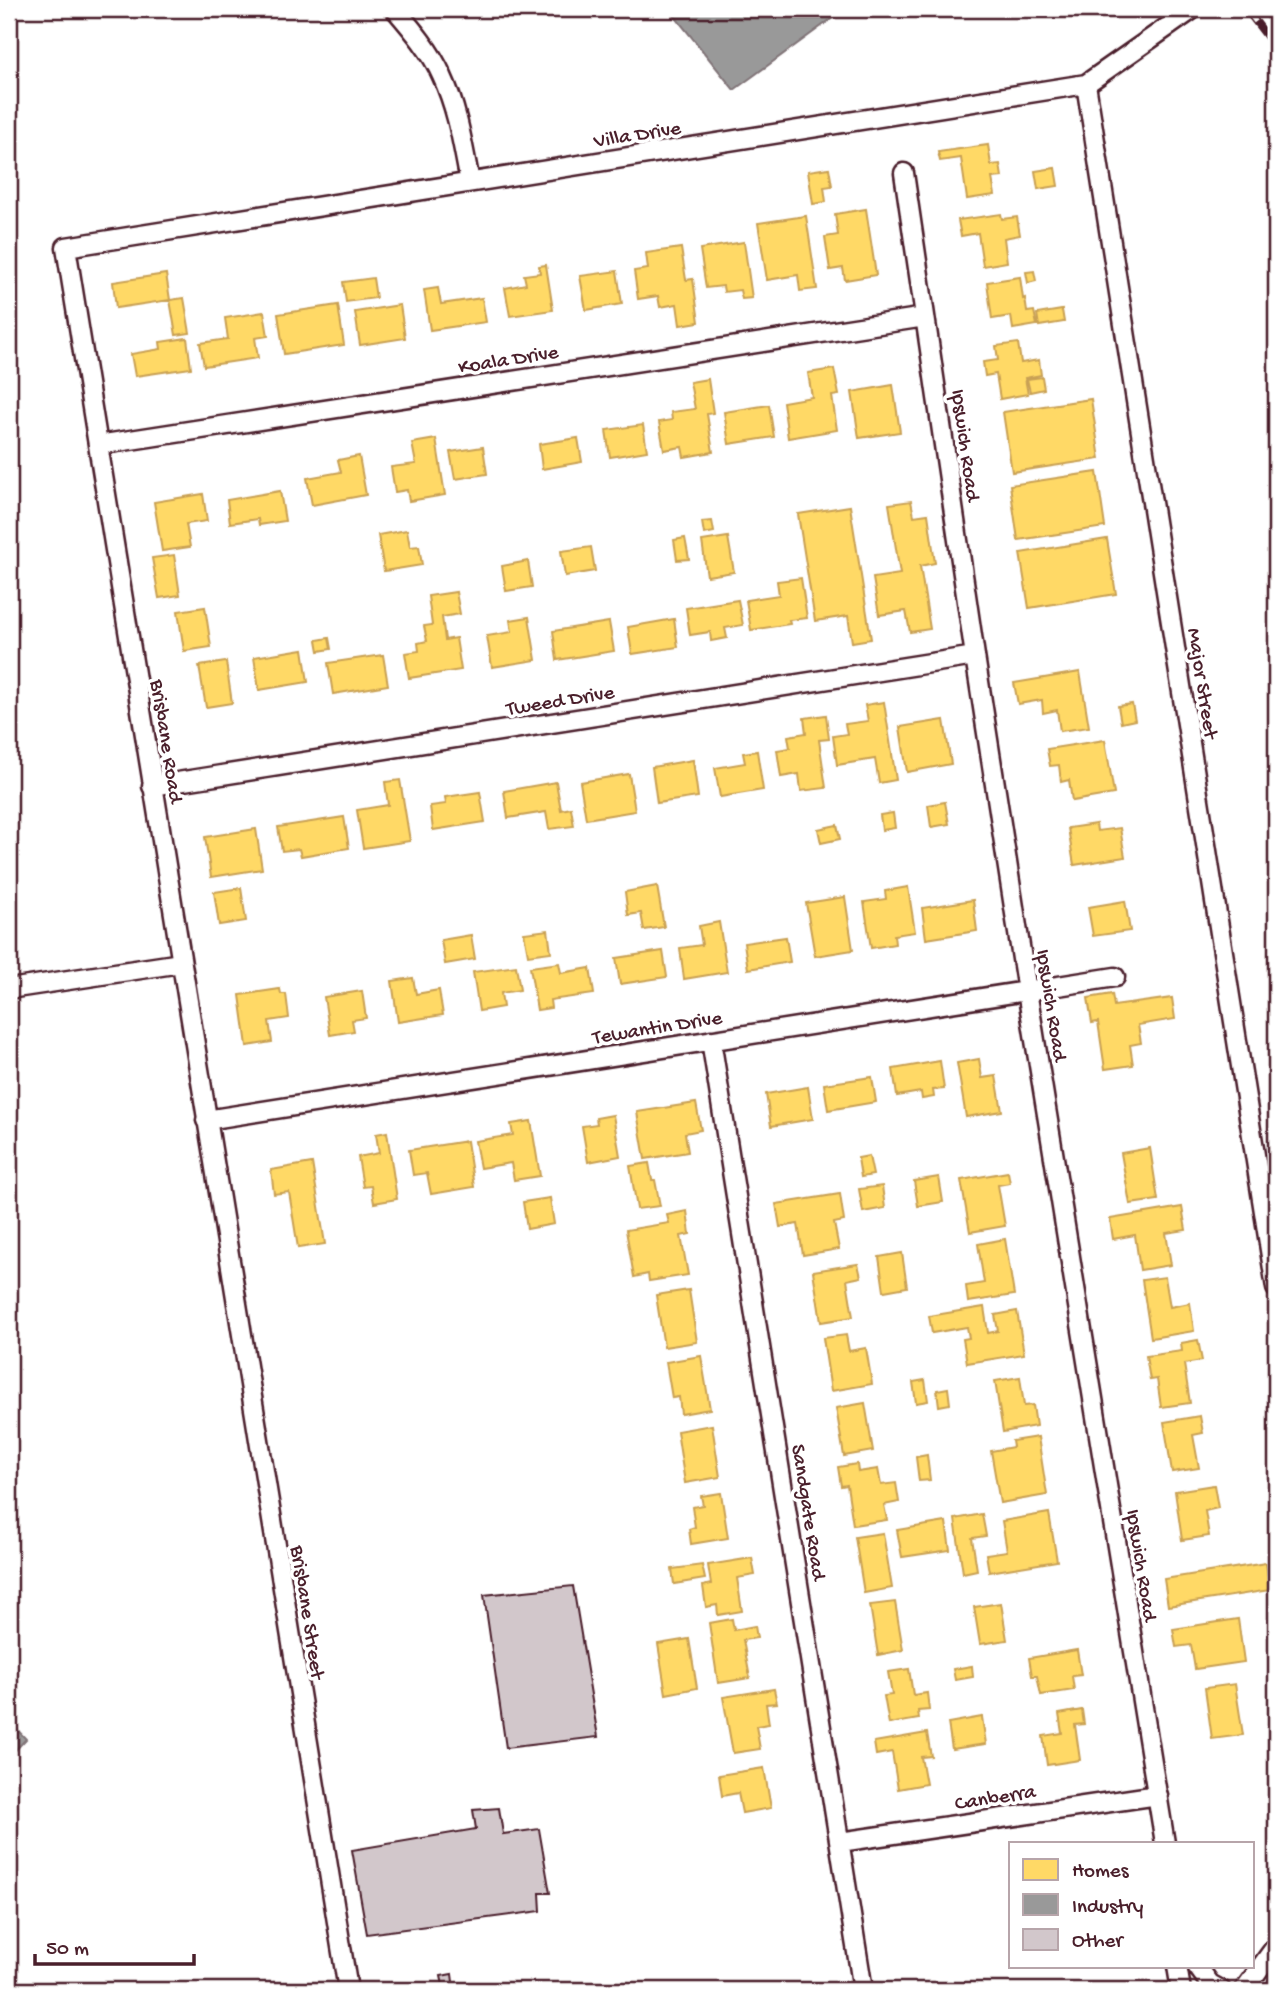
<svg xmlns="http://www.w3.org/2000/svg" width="1285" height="1999" viewBox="0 0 1285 1999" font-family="'Gochi Hand',sans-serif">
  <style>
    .homes { fill: #ffd966; stroke: #c9a154; stroke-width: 2 }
    .industry { fill: #999; stroke: #817478; stroke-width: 2 }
    .building { fill: #d2c7cb; stroke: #4a1f2b; stroke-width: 2 }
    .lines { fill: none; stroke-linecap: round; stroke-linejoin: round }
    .street-casing { stroke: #4a1f2b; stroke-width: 23 }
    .street { stroke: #fff; stroke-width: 18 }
    .rail-casing { stroke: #4a1f2b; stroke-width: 8 }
    .rail { stroke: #fff; stroke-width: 5; stroke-dasharray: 16; stroke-linecap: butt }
    .labels { text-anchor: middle; stroke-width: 7; stroke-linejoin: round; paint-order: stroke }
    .street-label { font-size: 21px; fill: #4a1f2b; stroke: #fff }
  </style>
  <rect width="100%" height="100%" fill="#fff"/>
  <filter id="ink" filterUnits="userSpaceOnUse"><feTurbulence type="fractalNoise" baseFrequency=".0143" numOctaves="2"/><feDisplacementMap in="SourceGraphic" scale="14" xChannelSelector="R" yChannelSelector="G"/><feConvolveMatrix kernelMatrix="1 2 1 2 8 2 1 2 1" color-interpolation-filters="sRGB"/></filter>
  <g filter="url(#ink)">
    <path class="homes" d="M988,145L991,165L1000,164L1002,177L992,178L995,195L967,199L961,158L940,161L938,152Z
      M829,168L832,186L824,187L826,202L813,204L808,171Z
      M1055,168L1058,186L1038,189L1035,171Z
      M866,209L876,275L845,280L843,268L830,270L825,237L838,235L835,214Z
      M1001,214L1002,219L1017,217L1020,235L1004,238L1007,262L983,266L978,233L961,236L958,220Z
      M806,216L817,289L800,291L798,275L767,280L758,223Z
      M744,242L752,298L742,299L740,290L724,292L723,286L706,288L700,249Z
      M681,248L686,280L693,279L699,322L680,325L677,304L660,307L658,296L638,299L634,271L648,269L646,253Z
      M546,265L553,310L510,316L505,288L526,284L524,275L540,273L539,266Z
      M617,271L622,304L586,310L580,276Z
      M1034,271L1036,281L1028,283L1026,272Z
      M166,274L170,300L116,308L113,282Z
      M1020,277L1023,299L1025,298L1027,312L1034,311L1037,325L1013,329L1011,316L992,319L987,282Z
      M373,278L376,298L346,302L343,282Z
      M438,288L441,304L482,298L486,322L430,330L424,290Z
      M184,298L190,333L176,335L170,300Z
      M338,305L344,345L284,354L278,314Z
      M400,305L405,338L360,345L355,312Z
      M1062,310L1064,322L1039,326L1037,314Z
      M264,312L268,336L255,338L258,358L204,366L200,343L228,339L225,318Z
      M187,338L191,368L135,376L131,354L161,349L160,342Z
      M1018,343L1021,363L1039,360L1041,375L1025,378L1028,394L1000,399L996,374L985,376L983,362L998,360L996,346Z
      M834,369L839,395L832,396L837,430L788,438L783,402L812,397L808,373Z
      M1042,377L1044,389L1030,392L1027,379Z
      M708,379L713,413L707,414L713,452L684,457L682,447L664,450L659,422L672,420L671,412L695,409L690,382Z
      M893,385L900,432L859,438L852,392Z
      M1091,399L1100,459L1012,472L1003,412Z
      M769,405L774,437L729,444L724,412Z
      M643,425L647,451L610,457L606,430Z
      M578,438L582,462L542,469L539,444Z
      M436,439L445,495L409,501L407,490L395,492L391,467L416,464L412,443Z
      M483,447L487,474L455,479L450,452Z
      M359,456L366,495L312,505L307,478L341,472L338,460Z
      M1097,472L1105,527L1018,540L1010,485Z
      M280,491L285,521L259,525L258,519L230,523L227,500Z
      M203,494L207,521L186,524L190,547L162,551L154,502Z
      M911,501L914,516L928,514L935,563L920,566L930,629L910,632L906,611L879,615L873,578L900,574L889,504Z
      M850,506L871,639L852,642L848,616L815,621L798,514Z
      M712,521L714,532L704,534L702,522Z
      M407,530L410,547L419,546L422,565L384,571L378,535Z
      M728,537L734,572L707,576L702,541Z
      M685,538L689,559L677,560L674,540Z
      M1107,539L1116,594L1029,608L1020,553Z
      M591,547L595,571L565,576L561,551Z
      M174,555L180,595L159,598L152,558Z
      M528,561L532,587L506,591L502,566Z
      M801,578L807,618L789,620L790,624L751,630L746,600L779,595L777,581Z
      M456,592L460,614L442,617L445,640L456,638L461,670L409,678L405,653L419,651L418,643L427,641L424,626L432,625L428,596Z
      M738,600L743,625L725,628L727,638L711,641L710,632L690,635L686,608Z
      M205,607L211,647L184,651L178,611Z
      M529,617L536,660L492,667L487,636L512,632L510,620Z
      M674,619L678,647L632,654L628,627Z
      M609,622L614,651L557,660L553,631Z
      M329,638L331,649L319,651L317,640Z
      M303,649L308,682L259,690L254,657Z
      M383,655L388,685L333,694L328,663Z
      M226,662L232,703L206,707L199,666Z
      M1080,672L1089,727L1060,731L1057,710L1043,713L1042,700L1018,704L1014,683Z
      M884,702L896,780L879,783L875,759L837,765L833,736L847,734L845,724L868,721L865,705Z
      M1132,704L1135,720L1121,723L1118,706Z
      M826,715L829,739L819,740L826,788L801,791L799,774L781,777L777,750L790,748L788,736L806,733L804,718Z
      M944,720L951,764L907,772L900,727Z
      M1105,740L1114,794L1072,801L1069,780L1061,782L1059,765L1050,766L1047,749Z
      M757,751L763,790L720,797L715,768L745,763L743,753Z
      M693,760L698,797L657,803L652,767Z
      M629,774L635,811L586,819L580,782Z
      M400,780L410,841L363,848L357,810L388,805L385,782Z
      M556,782L561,810L571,808L574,826L549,829L546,812L508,818L504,791Z
      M480,792L485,822L433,830L430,806L446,804L445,797Z
      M945,802L949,824L931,827L928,805Z
      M893,813L895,828L882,830L880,815Z
      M344,817L349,848L301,856L299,849L282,851L278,827Z
      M1096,824L1097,831L1120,828L1125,857L1074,865L1068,828Z
      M837,825L840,839L821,843L818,829Z
      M256,829L262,869L211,877L205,837Z
      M657,886L664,927L644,930L641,913L628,915L625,892Z
      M908,887L915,932L894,935L895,944L871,948L864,902L886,899L885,891Z
      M241,888L246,921L219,925L214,892Z
      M845,897L853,950L815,956L806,903Z
      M973,900L977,931L926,939L922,908Z
      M1125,901L1130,931L1093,936L1088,907Z
      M719,922L727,972L684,979L680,948L702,945L699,926Z
      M548,930L551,952L528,955L524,933Z
      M471,935L475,959L445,964L441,940Z
      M786,937L790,962L748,969L744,943Z
      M663,951L667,977L620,984L616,958Z
      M559,963L561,973L590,968L594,994L550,1000L551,1008L537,1010L530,967Z
      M516,966L520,990L501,993L503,1007L479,1011L473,972Z
      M413,978L416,994L439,990L443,1015L398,1022L392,981Z
      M280,989L281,994H286L289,1018L269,1021L272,1042L247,1046L240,995Z
      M362,991L366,1018L352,1020L354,1031L330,1035L324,997Z
      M1112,994L1114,1006L1172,998L1175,1019L1138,1025L1141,1043L1130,1045L1133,1065L1105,1069L1098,1022L1092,1023L1088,998Z
      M979,1059L982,1078L996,1076L1002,1111L966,1117L957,1063Z
      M940,1061L944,1089L933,1090L934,1097L922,1099L921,1092L897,1096L893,1069Z
      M872,1077L876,1102L828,1110L824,1084Z
      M808,1087L813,1119L771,1126L766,1094Z
      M696,1103L701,1130L685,1133L688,1152L645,1159L637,1112Z
      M613,1115L620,1156L588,1162L582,1126L597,1124L596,1118Z
      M531,1121L540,1176L514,1180L511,1163L480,1168L475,1141L513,1135L511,1124Z
      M387,1132L397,1199L374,1203L371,1186L363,1187L358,1157L379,1153L376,1134Z
      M467,1141L474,1187L431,1194L427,1173L413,1175L409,1150Z
      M1150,1148L1158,1200L1130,1204L1121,1153Z
      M869,1156L873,1175L861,1177L858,1158Z
      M312,1163L325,1244L298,1248L289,1192L274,1194L271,1170Z
      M649,1163L652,1180H655L660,1206L637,1209L630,1166Z
      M1008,1172L1010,1183L998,1185L1005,1226L970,1232L961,1180Z
      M939,1177L943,1202L918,1206L914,1181Z
      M882,1186L885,1208L863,1212L859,1189Z
      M840,1194L844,1221L834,1223L839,1249L803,1255L798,1224L780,1227L776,1204Z
      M550,1198L554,1224L527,1229L523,1202Z
      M1182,1207L1186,1230L1166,1233L1171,1265L1140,1270L1135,1235L1113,1239L1110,1219Z
      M687,1211L690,1234L681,1236L688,1275L649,1281L648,1274L634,1277L626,1230L669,1223L667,1215Z
      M1005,1239L1014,1295L968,1302L966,1286L984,1283L978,1244Z
      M902,1253L907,1287L884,1291L879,1257Z
      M858,1264L861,1277L847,1280L853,1317L821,1322L813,1271Z
      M1165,1277L1170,1307L1190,1303L1194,1331L1151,1338L1142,1280Z
      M689,1290L697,1342L664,1347L656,1295Z
      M984,1307L988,1333L998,1331L995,1315L1017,1311L1024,1354L967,1363L963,1339L969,1338L967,1327L932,1333L929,1316Z
      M846,1335L849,1351L866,1348L872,1384L831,1391L823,1338Z
      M1198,1340L1202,1361L1184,1364L1190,1403L1161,1407L1157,1379L1150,1380L1146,1356L1182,1351L1181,1343Z
      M701,1356L710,1409L681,1414L679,1397L672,1398L666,1362Z
      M1020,1377L1024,1406L1033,1405L1036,1426L1003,1432L995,1381Z
      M925,1380L928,1401L916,1403L913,1382Z
      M948,1388L950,1404L939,1406L937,1390Z
      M865,1403L873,1451L844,1456L836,1408Z
      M1200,1416L1203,1433L1193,1435L1199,1468L1172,1472L1164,1422Z
      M712,1425L720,1477L685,1483L677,1431Z
      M1038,1437L1047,1495L1000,1503L991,1451L1013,1447L1012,1441Z
      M927,1455L930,1480L919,1481L916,1457Z
      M857,1464L858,1472L878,1469L881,1485L896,1483L899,1502L884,1505L887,1520L853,1525L847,1485L841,1486L838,1467Z
      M1214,1485L1218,1508L1205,1511L1209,1536L1182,1540L1175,1491Z
      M721,1493L728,1538L691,1544L689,1529L695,1527L692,1507L703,1505L701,1496Z
      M1049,1513L1057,1561L989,1572L986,1554L1007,1551L1002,1521Z
      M982,1514L986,1536L972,1538L977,1570L963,1573L955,1519Z
      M946,1522L950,1550L902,1557L897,1530Z
      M883,1533L892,1588L864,1593L855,1537Z
      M752,1558L755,1575L737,1578L742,1611L718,1615L717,1605L706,1607L703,1586L711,1584L708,1565Z
      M1266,1563L1270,1590L1168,1606L1164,1579Z
      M702,1565L705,1579L674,1584L672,1569Z
      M895,1602L903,1650L878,1655L870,1605Z
      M1001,1603L1007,1640L980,1644L974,1607Z
      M732,1619L734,1630L755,1626L757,1638L743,1640L750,1678L718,1683L709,1623Z
      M1238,1619L1244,1662L1195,1669L1191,1645L1176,1647L1173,1629Z
      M689,1639L697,1688L666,1694L658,1644Z
      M1077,1650L1081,1675L1072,1676L1074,1690L1041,1695L1037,1676H1032L1029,1658Z
      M972,1666L973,1677L955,1680L953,1669Z
      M909,1669L913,1695L927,1693L929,1710L918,1711L919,1719L889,1724L884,1696L892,1695L888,1672Z
      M1235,1684L1243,1735L1212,1739L1205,1688Z
      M774,1689L777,1703L766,1704L769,1724L756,1726L760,1749L733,1753L723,1697Z
      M1082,1710L1084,1724L1075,1725L1080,1760L1047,1765L1043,1736L1062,1733L1059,1714Z
      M982,1717L986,1744L952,1749L948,1723Z
      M927,1733L931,1756L921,1757L926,1784L898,1789L892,1752L876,1755L874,1742Z
      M764,1768L771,1808L742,1813L738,1793L722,1796L719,1775Z"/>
    <path class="industry" d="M669,9H845L734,90Z
      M9,1721L26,1739L9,1757Z"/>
    <path class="building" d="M573,1586L598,1737L506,1748L484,1595Z
      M499,1808L503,1834L539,1829L550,1893H540L541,1911L367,1934L352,1850L476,1829L473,1810Z
      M452,1974L454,1990H444L441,1976Z"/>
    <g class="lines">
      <g class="street-casing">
        <path id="street" d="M395,9C413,30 431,51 442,76C458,110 463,147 470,182
          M1086,84L1276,1288
          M904,173L975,656L1027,991L1165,1843
          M98,445L925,317
          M152,786L975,656
          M9,989L181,963
          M711,1040L863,1990
          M206,1120L1115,977
          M840,1842L1158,1795
          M1177,1966L1181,1990
          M1197,1966L1210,1984L1221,1990
          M348,1990L66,247L1086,84L1193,9
          M1244,1990L1276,1946"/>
      </g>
      <use href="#street" class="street"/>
      <g class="rail-casing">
        <path id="rail" d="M1246,9L1276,48"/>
      </g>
      <use href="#rail" class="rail"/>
    </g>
  </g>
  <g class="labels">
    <g class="street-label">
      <text transform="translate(637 133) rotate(-9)" y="7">Villa Drive</text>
      <text transform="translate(508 358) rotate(-9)" y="7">Koala Drive</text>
      <text transform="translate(967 445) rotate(82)" y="7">Ipswich Road</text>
      <text transform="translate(1204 683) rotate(81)" y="7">Major Street</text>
      <text transform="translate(560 699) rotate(-9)" y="7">Tweed Drive</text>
      <text transform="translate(168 741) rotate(81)" y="7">Brisbane Road</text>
      <text transform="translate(1053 1005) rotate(81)" y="7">Ipswich Road</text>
      <text transform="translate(657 1026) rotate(-9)" y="7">Tewantin Drive</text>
      <text transform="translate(810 1512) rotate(81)" y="7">Sandgate Road</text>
      <text transform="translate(1143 1565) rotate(81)" y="7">Ipswich Road</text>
      <text transform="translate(309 1612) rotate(81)" y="7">Brisbane Street</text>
      <text transform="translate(995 1796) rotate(-9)" y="7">Canberra</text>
    </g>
  </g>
  <rect width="1285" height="1999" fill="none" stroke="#fff" stroke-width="35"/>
  <rect x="18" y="18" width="1250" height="1964" fill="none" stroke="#4a1f2b" stroke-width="2.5" filter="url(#ink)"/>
  <rect x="1009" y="1842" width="245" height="126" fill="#ffffff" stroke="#b7a5aa" stroke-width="2"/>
  <rect x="1023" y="1859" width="35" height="21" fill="#ffd966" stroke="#b7a5aa" stroke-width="2"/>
  <text x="1072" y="1876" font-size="21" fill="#4a1f2b">Homes</text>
  <rect x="1023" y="1894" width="35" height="21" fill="#999999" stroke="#b7a5aa" stroke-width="2"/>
  <text x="1072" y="1912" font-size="21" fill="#4a1f2b">Industry</text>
  <rect x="1023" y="1929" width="35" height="21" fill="#d2c7cb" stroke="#b7a5aa" stroke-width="2"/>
  <text x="1072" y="1946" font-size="21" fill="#4a1f2b">Other</text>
  <path d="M35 1954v10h159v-10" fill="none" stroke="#4a1f2b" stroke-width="3.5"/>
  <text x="46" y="1954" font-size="21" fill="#4a1f2b" stroke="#ffffff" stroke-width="5" paint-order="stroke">50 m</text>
</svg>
